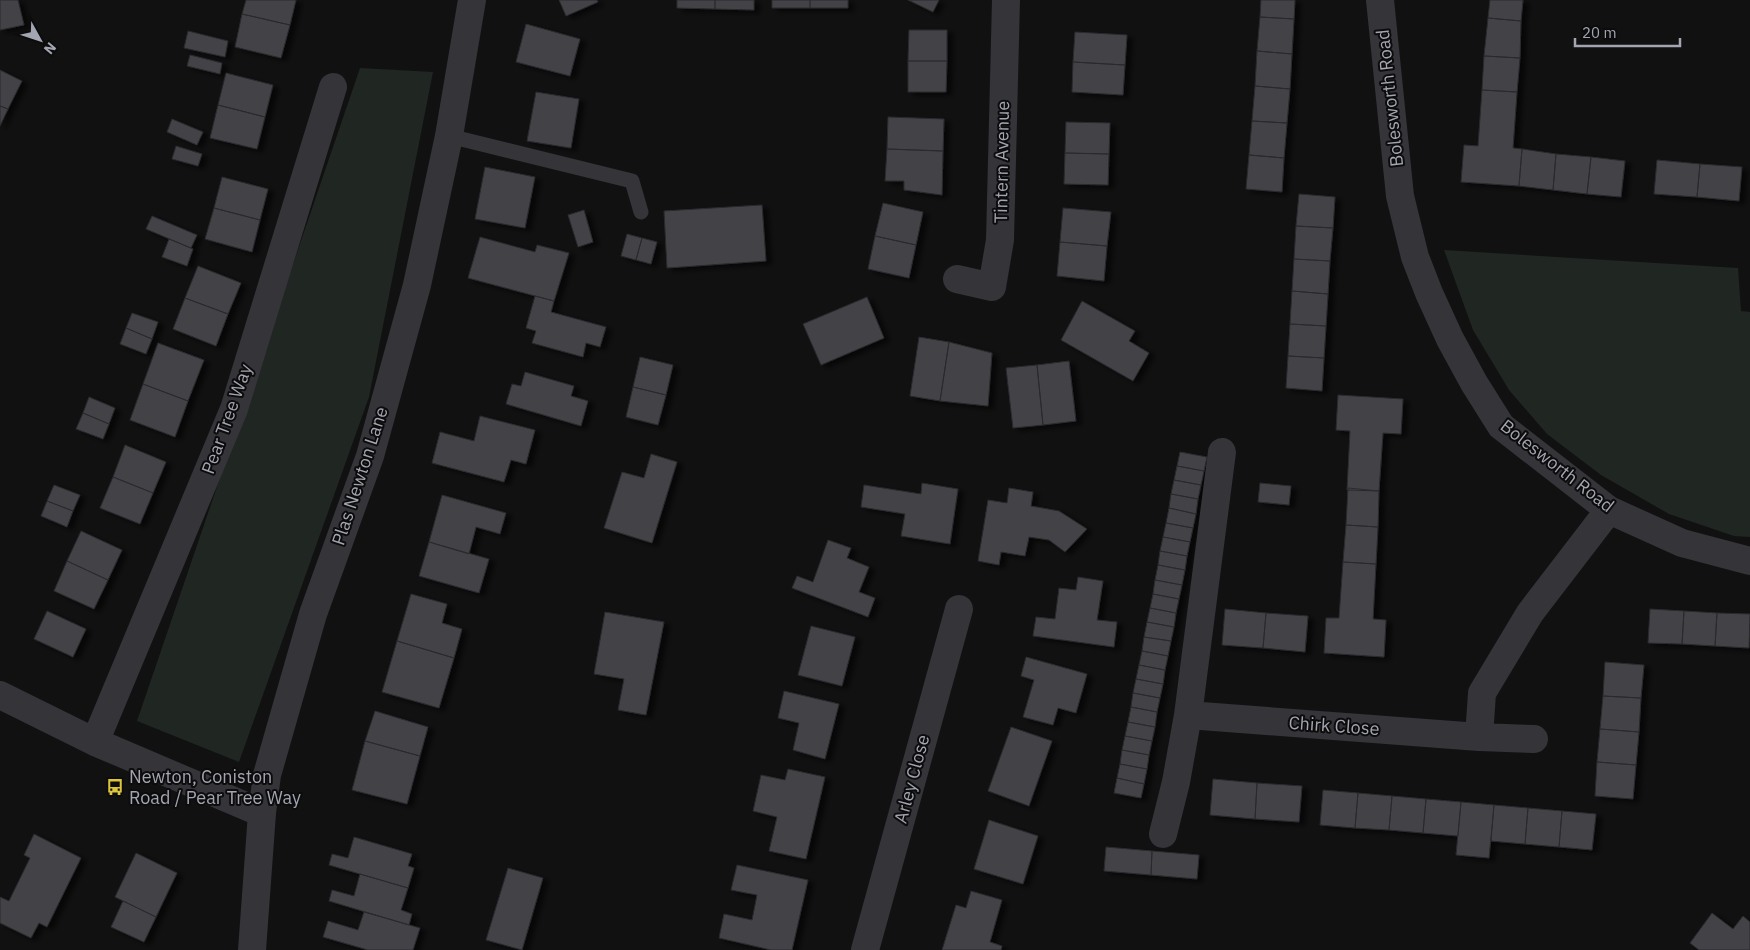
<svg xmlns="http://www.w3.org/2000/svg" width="1750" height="950" viewBox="0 0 1750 950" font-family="'IBM Plex Sans',sans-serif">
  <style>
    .green { fill: #202622 }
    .building { fill: #424347; stroke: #2b2b2e; filter: url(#shadow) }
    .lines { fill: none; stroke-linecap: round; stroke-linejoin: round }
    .service { stroke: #343439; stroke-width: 15 }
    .minor { stroke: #343439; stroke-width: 28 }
    .tertiary { stroke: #343439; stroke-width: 28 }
    .labels { text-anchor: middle; stroke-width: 4; stroke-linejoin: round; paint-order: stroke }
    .street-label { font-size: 18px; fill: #a3a5b1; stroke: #0c0c0d }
    .poi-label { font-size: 18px; fill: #a3a5b1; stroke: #0c0c0d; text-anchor: start }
  </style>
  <defs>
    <filter id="shadow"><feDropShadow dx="5.5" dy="3" stdDeviation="2.5" flood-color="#0009"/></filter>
  </defs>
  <rect width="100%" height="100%" fill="#111112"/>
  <path class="green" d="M360,68L433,72L369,397L239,762L137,721Z
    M1444,250L1738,268L1741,311L1750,312V537L1734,536L1669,514L1601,475L1547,434L1509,390L1473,330Z"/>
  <path class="building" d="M0,0H18L24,25L0,30Z
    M246,0H296L290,25L242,14Z
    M559,0H597L598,2L566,16Z
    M677,0H715V9L677,8Z
    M715,0H754V10L715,9Z
    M772,0H810V8H772Z
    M810,0H848V8H810Z
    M908,0H939L933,12Z
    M1261,0H1295L1294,19L1260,17Z
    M1490,0H1523L1521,21L1488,18Z
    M242,14L290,25L281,58L235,47Z
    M1260,17L1294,19L1292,54L1257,51Z
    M1488,18L1521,21L1520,58L1484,56Z
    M526,24L580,39L570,76L516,62Z
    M909,30H947V61H908Z
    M188,31L228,41L225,57L184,48Z
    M1075,32L1127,35L1125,65L1073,62Z
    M1257,51L1292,54L1290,89L1255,86Z
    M190,55L222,63L220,74L187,66Z
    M1484,56L1520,58L1517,92L1482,90Z
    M908,61H947L946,92H908Z
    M1073,62L1125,65L1123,95L1072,92Z
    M0,70L22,81L8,109L0,106Z
    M226,73L273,85L265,117L218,105Z
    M1255,86L1290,89L1287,123L1252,121Z
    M1482,90L1517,92L1513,148L1522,149L1519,186L1461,182L1464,145L1478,146Z
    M536,92L579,99L571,148L527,141Z
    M218,105L265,117L257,149L210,138Z
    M0,106L8,109L0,126Z
    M888,117L944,119L943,151L887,149Z
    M172,119L203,132L197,145L167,132Z
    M1252,121L1287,123L1284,158L1249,155Z
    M1066,122L1110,123L1109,154L1065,153Z
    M176,146L202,154L198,166L172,159Z
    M887,149L943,151L942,195L904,190V181H885Z
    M1522,149L1556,154L1553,190L1519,186Z
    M1065,153L1109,154L1108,185L1064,184Z
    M1556,154L1591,157L1587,194L1553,190Z
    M1249,155L1284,158L1282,192L1246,189Z
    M1591,157L1625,161L1621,197L1587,194Z
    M1657,160L1700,164L1697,197L1654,194Z
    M1700,164L1742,167L1739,201L1697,197Z
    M485,167L535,177L525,228L475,219Z
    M222,177L268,189L260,220L214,208Z
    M1299,194L1335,197L1333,228L1296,226Z
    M883,203L923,212L916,245L875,236Z
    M762,205L766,261L667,268L664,211Z
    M214,208L260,220L252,252L205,239Z
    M1063,208L1111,212L1107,246L1060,242Z
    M584,210L593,242L578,247L568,215Z
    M152,216L197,235L191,248L146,229Z
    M1296,226L1333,228L1330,261L1294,259Z
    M627,234L642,238L636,260L621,256Z
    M875,236L916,245L909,278L868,269Z
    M480,237L535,252L537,245L569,253L554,301L468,278Z
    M642,238L657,242L651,264L636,260Z
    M169,239L193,249L187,266L162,257Z
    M1060,242L1107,246L1104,281L1057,276Z
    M1294,259L1330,261L1328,294L1292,291Z
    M198,266L241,283L228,314L185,298Z
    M1292,291L1328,294L1326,326L1290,324Z
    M535,296L554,301L551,312L606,327L600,347L586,343L583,357L532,343L536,331L526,328Z
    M867,297L884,338L821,365L803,324Z
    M185,298L228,314L216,346L173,329Z
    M1082,301L1135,331L1129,341L1149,353L1133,381L1061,340Z
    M132,313L158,322L152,339L126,328Z
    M1290,324L1326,326L1324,358L1288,356Z
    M126,328L152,339L146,354L120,344Z
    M919,337L949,342L940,401L910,396Z
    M949,342L992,353L988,406L940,401Z
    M158,343L204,360L188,401L143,384Z
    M1288,356L1324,358L1322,391L1286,388Z
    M640,357L673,365L666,395L633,387Z
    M1069,361L1076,421L1043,425L1037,365Z
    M1037,365L1043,425L1013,428L1006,368Z
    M525,372L574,386L571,396L588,401L581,426L506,404L512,384L521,386Z
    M143,384L188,401L175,437L130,420Z
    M633,387L666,395L658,425L626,417Z
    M1338,395L1403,399L1401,434L1383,433L1379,491L1347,490L1350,431L1336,430Z
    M89,397L115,408L109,424L83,413Z
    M83,413L109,424L103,439L76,429Z
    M480,416L535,430L526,464L511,460L504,482L432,463L440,432L474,441Z
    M125,445L166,462L153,493L113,477Z
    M1180,452L1207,457L1204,471L1177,466Z
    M651,454L677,462L652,543L604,528L622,472L644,478Z
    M1177,466L1204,471L1201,485L1174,480Z
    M113,477L153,493L140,524L100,508Z
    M1174,480L1201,485L1198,499L1171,494Z
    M922,483L958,489L950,544L901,536L905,514L861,507L864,485L921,494Z
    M1260,483L1291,486L1289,505L1258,502Z
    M54,485L80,495L73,511L47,501Z
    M1009,488L1033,492L1031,506L1059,511L1087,529L1065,552L1049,540L1029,537L1025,556L1001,552L999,565L978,561L988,500L1007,503Z
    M1348,488L1379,491L1378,527L1346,525Z
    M1171,494L1198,499L1196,514L1169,508Z
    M442,495L506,513L500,534L476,527L469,554L429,542Z
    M47,501L73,511L67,527L41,516Z
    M1169,508L1196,514L1193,528L1166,523Z
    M1166,523L1193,528L1190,542L1163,537Z
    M1346,525L1378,527L1376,564L1343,562Z
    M81,531L122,550L108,580L67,561Z
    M1163,537L1190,542L1187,556L1160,551Z
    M828,540L851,548L847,558L869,567L859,592L875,598L868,617L792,588L797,576L813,582Z
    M429,542L489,559L479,593L419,576Z
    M1160,551L1187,556L1185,570L1158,565Z
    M67,561L108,580L94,609L54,591Z
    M1343,562L1376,564L1373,619L1386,620L1384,657L1324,653L1326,618H1339Z
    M1158,565L1185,570L1182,585L1155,580Z
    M1078,577L1103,581L1097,620L1117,622L1114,647L1033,636L1036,617L1055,619L1059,588L1076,590Z
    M1155,580L1182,585L1179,599L1153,594Z
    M411,594L447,604L442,623L462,629L454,658L397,641Z
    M1153,594L1179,599L1176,613L1150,608Z
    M1150,608L1176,613L1174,627L1147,622Z
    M1225,609L1266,613L1263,648L1222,645Z
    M1650,609L1684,611L1682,644L1648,643Z
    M47,611L86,629L73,657L34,639Z
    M1684,611L1717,613L1715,646L1682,644Z
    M605,612L664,622L646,715L618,710L624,679L594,674Z
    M1266,613L1308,616L1305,652L1263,648Z
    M1717,613L1750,614L1749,648L1715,646Z
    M1147,622L1174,627L1171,641L1144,637Z
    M811,626L855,637L842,686L798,675Z
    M1144,637L1171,641L1168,656L1142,651Z
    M397,641L454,658L439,708L382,692Z
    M1142,651L1168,656L1165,670L1139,665Z
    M1026,657L1087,674L1076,713L1058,708L1053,725L1023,717L1034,680L1021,676Z
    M1605,662L1644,665L1641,698L1603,696Z
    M1139,665L1165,670L1163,684L1136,679Z
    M1136,679L1163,684L1160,698L1133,693Z
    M784,691L839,704L825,759L793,750L799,723L778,718Z
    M1133,693L1160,698L1157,712L1131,707Z
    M1603,696L1641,698L1639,732L1600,729Z
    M1131,707L1157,712L1155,727L1128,722Z
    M375,711L428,727L420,756L365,741Z
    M1128,722L1155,727L1152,741L1125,736Z
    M1011,727L1052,741L1029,806L988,791Z
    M1600,729L1639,732L1636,765L1597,762Z
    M1125,736L1152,741L1149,755L1122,750Z
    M365,741L420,756L407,804L352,790Z
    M1122,750L1149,755L1147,769L1120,764Z
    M1597,762L1636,765L1633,799L1595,796Z
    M1120,764L1147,769L1144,784L1117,778Z
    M788,769L825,777L806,859L769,851L777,817L753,811L761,775L785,780Z
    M1117,778L1144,784L1141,798L1114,793Z
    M1213,779L1257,783L1255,819L1210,815Z
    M1257,783L1302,786L1299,822L1255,819Z
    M1323,790L1358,793L1355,828L1320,825Z
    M1358,793L1392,796L1389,830L1355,828Z
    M1392,796L1426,799L1423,833L1389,830Z
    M1426,799L1461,802L1458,836L1423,833Z
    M1461,802L1494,805L1489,858L1456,855Z
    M1494,805L1528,808L1525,844L1491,841Z
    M1528,808L1562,811L1559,847L1525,844Z
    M1562,811L1596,814L1592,850L1559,847Z
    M989,820L1038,836L1023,884L974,869Z
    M34,834L81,858L47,927L39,923L31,938L0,923V897L9,901L30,858L24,855Z
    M354,837L412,854L408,866L414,868L408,888L329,865L332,854L348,858Z
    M1106,847L1152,851L1151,875L1104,871Z
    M1152,851L1199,855L1197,879L1151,875Z
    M136,853L177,873L156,917L115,897Z
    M737,865L808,880L792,950H771L719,938L724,914L752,920L757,895L731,890Z
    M508,868L543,878L522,950L486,940Z
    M360,874L408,888L401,910L412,914L409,925L329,901L332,890L354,896Z
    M971,891L1002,900L990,942L1002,946L1001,950H942L956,905L966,908Z
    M123,901L156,917L144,942L111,927Z
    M364,912L420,928L413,950H368L323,937L328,921L358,930Z
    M1712,913L1733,929L1743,916L1750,922V950H1699L1690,943Z"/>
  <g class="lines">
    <path class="service" d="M449,136L632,181L641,212"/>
    <path class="minor" d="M1380,0L1400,196L1415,257L1429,293L1450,339L1474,383L1501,426L1609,510L1682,543L1750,561
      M957,279L992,287L1000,240L1006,0
      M0,695L95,742L262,813
      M1188,715L1222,452
      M1534,739L1479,737L1482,693L1530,613L1609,510
      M95,742L234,409L333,87
      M1163,834L1176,782L1188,715L1479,737
      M865,950L959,609"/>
    <path class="tertiary" d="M252,950L262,813L267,775L313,614L370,456L417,285L449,136L472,0"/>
  </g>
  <defs>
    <g id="bus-bare" transform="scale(1.35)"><path d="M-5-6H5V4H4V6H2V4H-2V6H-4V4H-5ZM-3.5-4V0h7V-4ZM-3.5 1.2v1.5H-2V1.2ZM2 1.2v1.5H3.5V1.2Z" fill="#ddc53d" stroke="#0c0c0d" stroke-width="2.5" paint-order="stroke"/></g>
  </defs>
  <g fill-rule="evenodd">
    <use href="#bus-bare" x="115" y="787"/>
  </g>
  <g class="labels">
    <g class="street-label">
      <text transform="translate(1390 98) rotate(-96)" y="6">Bolesworth Road</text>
      <text transform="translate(1002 162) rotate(-89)" y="6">Tintern Avenue</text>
      <text transform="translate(227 419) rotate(-70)" y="6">Pear Tree Way</text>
      <text transform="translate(1557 466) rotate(38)" y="6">Bolesworth Road</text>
      <text transform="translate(360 476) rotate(-72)" y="6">Plas Newton Lane</text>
      <text transform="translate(1334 726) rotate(4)" y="6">Chirk Close</text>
      <text transform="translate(912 779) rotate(-75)" y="6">Arley Close</text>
    </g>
    <g class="poi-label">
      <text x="129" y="783">Newton, Coniston<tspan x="129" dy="21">Road / Pear Tree Way</tspan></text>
    </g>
  </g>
  <g transform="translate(40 40) rotate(130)" stroke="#0c0c0d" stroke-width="4" paint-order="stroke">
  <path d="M0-4L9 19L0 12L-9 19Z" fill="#a3a5b1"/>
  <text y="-8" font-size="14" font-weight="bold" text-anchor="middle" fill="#a3a5b1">N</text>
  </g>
  <path d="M1575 38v8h105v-8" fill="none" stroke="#a3a5b1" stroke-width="2.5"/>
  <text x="1582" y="38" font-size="15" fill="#a3a5b1" stroke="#0c0c0d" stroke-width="4" paint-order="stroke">20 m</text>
</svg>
